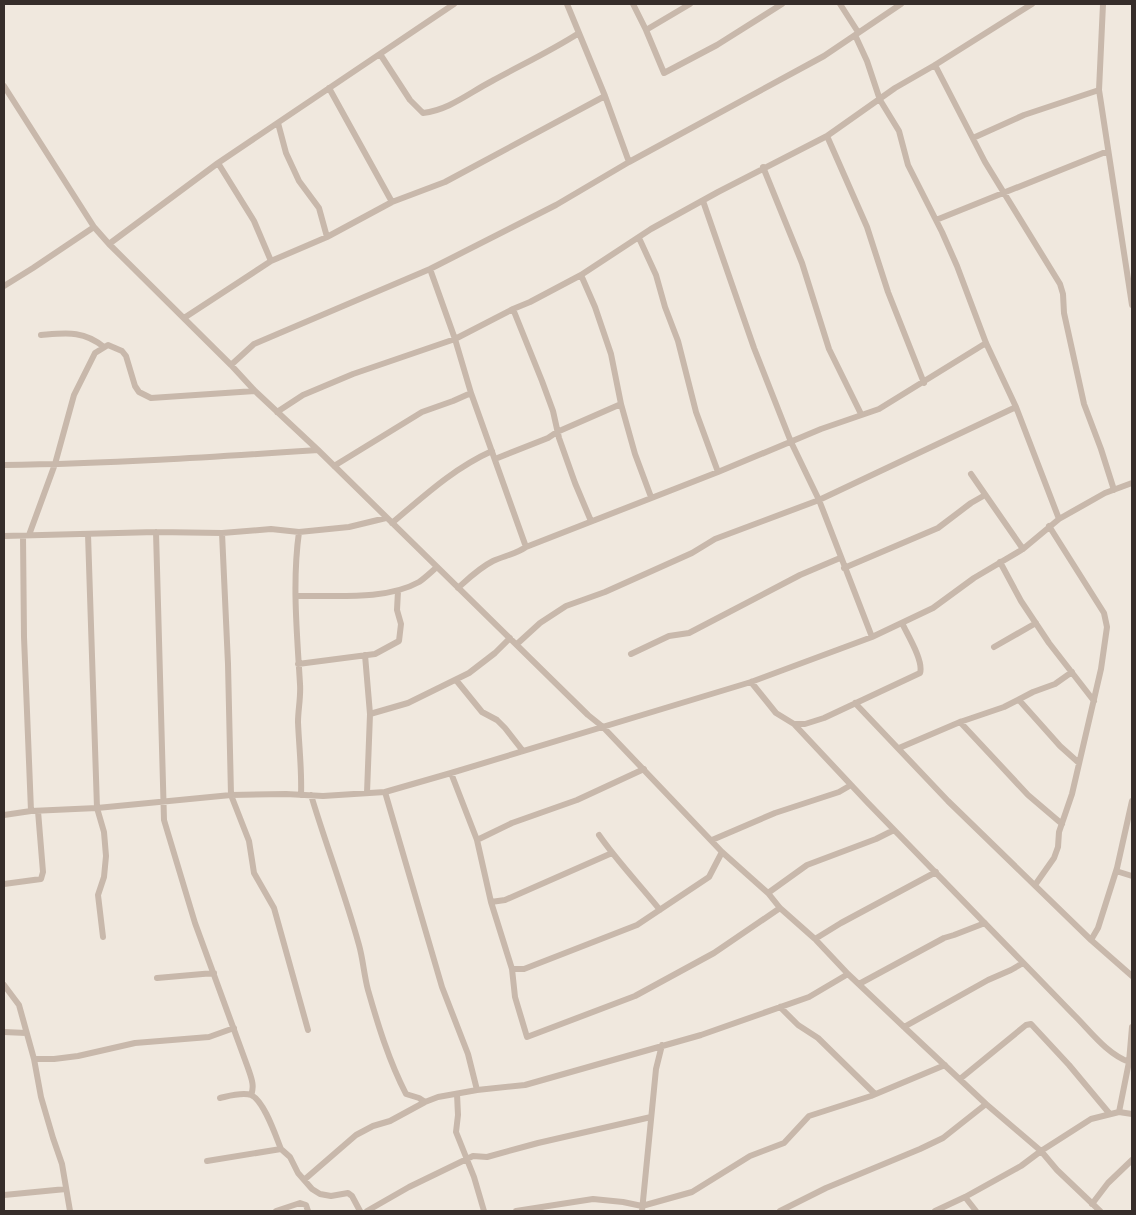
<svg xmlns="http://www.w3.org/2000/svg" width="1136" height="1215" viewBox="0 0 1136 1215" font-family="'Archivo Narrow',sans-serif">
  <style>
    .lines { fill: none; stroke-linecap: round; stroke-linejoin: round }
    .street { stroke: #c8b8ab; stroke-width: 6 }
  </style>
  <rect width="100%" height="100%" fill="#f0e8de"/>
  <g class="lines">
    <path class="street" d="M567,4L605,96L629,162
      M633,4L646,30L664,73L717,45L782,4
      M840,4L858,32
      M1103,4L1099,90L1132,305
      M646,30L690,4
      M855,35L867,61L880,100L899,131L908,165L942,232L957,266L986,343L1016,407L1059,519
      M380,54L410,100L423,113C449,110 469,93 492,81C521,65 551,51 579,33
      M935,65L985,162L1060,284L1063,294L1064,313L1084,404L1101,449L1114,490
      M4,86L94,227L109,244L231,365L255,391L318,450L588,715L603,727L722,852L768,893L780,908L815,939L848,974L904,1027L986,1104L1041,1151L1057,1170L1100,1211
      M329,88L392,202
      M278,123L286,153L299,181L319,208L327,237
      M827,136L867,227L888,292L924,383
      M973,138L1024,115L1099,90
      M218,163L254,221L271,261
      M763,167L802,263L829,349L861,414
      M703,201L754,348L791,442L819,500L872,637
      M936,220L1108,151
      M639,238L656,275L665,307L678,341L696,412L718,472
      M109,244L218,163L454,4
      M430,269L455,339L471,393L526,547L718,472L821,429L879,409L986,343
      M581,275L595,307L611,354L621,404L635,454L651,497
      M4,286L33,268L94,227
      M513,309L542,381L553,411L559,438L575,483L591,521
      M184,318L271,261L327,237L392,202L445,182L605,96
      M41,335C66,333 83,330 104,347
      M231,365L254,344L430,269L556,205L629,162L824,56L901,4
      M277,412L303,395L353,374L455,339L513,309L530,302L581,275L651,229L718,192L827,136L895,88L935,65L1032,4
      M495,459L548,438L557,432L621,404
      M4,465C109,464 213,457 318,450
      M334,466L422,412L453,401L471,393
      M971,474L1023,549
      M392,523C424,496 454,468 492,451
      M156,532L164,820L195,923L248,1068C251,1077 255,1086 251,1095
      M299,532C292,582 297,633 300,684C301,697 298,710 298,722C299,747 302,770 301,795
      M222,533L228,664L231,795L249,841L254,873L274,908L308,1030
      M88,534L97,808L104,832L106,856L104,877L98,895L103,937
      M29,535L55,464L74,395L95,353L108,345L122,351L126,356L135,386L139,392L151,398L255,391
      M4,536L156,532L222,533L271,529L299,532L349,527L386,518
      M23,536L24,637L31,811
      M1000,562L1021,601L1049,643L1094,701
      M844,568L938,528L971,503L985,495
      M458,588C469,578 479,568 493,561C504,556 516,554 526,547
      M296,596C333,595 385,601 419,582C425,578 431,572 437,567
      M517,644L540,623L566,606L605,592L692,553L715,539L819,500L1016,407
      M994,647L1036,623
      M631,654L669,636L689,633L800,575L840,558
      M365,655L370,714L367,793
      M298,664L375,654L399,641L401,624L397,610L398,591
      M456,680L482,712L497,720L505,728L523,751
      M751,682L776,713L794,724H805L824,718L920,673C924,661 907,634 902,623
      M1019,700L1060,746L1079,763
      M855,703L948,801L1091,940
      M370,714L408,703L469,673L495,653L510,638
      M960,722L1028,795L1062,824
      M794,724L868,803L1075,1016C1091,1032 1107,1054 1129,1062
      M899,748L960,722L1004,707L1033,692L1055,684L1072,672
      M451,773L477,840L491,902L512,969L515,997L527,1037L635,996L714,953L780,908
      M311,795C326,845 345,894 359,945C363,959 364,975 368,990C378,1025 389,1061 406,1094L419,1098L425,1102
      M1132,801L1117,868L1098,928L1091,940L1132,976
      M4,815L31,811L97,808L231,795L286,794L323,796L385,792L451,773L751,682L872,637L933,608L974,578L1023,549L1059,519L1105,493L1132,483
      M599,835C617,861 640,885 660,910
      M477,840L512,823L577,800L644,769
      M712,840L775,813L839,792L851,785
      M1116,871L1132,876
      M4,884L41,879L43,872L38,811
      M1035,885L1054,858L1058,847L1059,832L1072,794L1101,669L1107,627L1104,613L1049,526
      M768,893L807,865L876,839L894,830
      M491,902L505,900L612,853
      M815,939L841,923L936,872
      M512,969H524L637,925L709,877L722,852
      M157,978L214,973
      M859,984L944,938L954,935L985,923
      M4,985L19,1005L34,1059L41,1097L53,1138L62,1164L70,1211
      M780,1007L798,1025L818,1038L875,1094
      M904,1027L988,980L1011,970L1023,963
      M4,1032L26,1033
      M34,1059H54L78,1056L135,1043L209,1037L234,1028
      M960,1079L1026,1025L1031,1024L1069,1065L1109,1113
      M477,1090L525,1085L701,1035L809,997L848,974
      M457,1094L458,1115L456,1132L474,1177L484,1211
      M220,1098C229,1096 242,1092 251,1095C264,1100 276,1137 281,1149
      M1119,1112L1129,1062L1132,1027
      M207,1161L281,1149L290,1157L298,1173L312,1189L320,1194L331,1196L348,1193L352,1196L360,1211
      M304,1180L356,1135L373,1126L390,1121L425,1102L438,1097L477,1090L468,1054L442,987L385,792
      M4,1195L66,1189
      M965,1197L976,1211
      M1092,1204L1108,1183L1132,1160
      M276,1211L300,1203L306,1205L308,1211
      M367,1211L409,1187L473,1156L487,1157L538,1143L651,1117
      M516,1211L593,1199L623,1202L642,1206L692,1192L750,1156L784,1143L809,1116L871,1096L945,1065
      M642,1211L656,1069L662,1045
      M780,1211L826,1188L920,1149L943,1138L986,1104
      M935,1211L965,1197L1021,1166L1041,1151L1091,1119L1119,1112L1132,1114"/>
  </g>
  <rect width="1136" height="1215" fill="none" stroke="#362d2a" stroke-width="10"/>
</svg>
